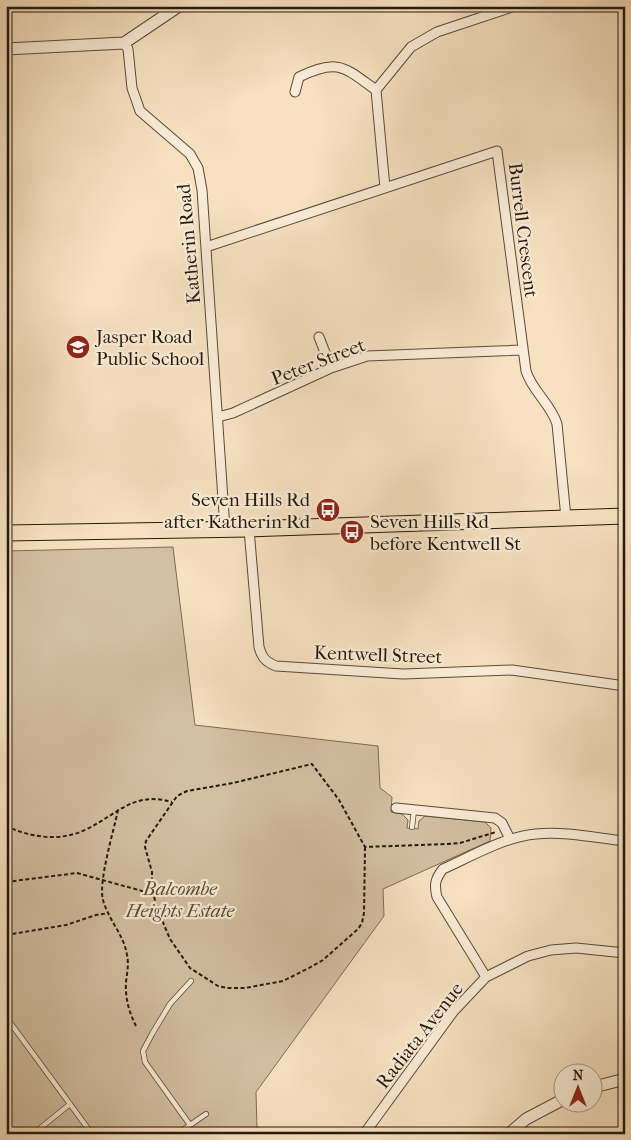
<svg xmlns="http://www.w3.org/2000/svg" width="631" height="1140" viewBox="0 0 631 1140" font-family="'IM FELL French Canon',serif">
  <style>
    .green { fill: #d3bfa2; stroke: #7b6c56 }
    .lines { fill: none; stroke-linecap: round; stroke-linejoin: round }
    .service-casing { stroke: #584b38; stroke-width: 6 }
    .minor-casing { stroke: #584b38; stroke-width: 11 }
    .tertiary-casing { stroke: #584b38; stroke-width: 13 }
    .primary-casing { stroke: #23190b; stroke-width: 17 }
    .path { stroke: #23190b; stroke-width: 2; stroke-dasharray: 4 2.5; stroke-linecap: butt }
    .service { stroke: #faecd7; stroke-width: 4.5 }
    .minor { stroke: #faecd7; stroke-width: 9 }
    .tertiary { stroke: #faecd7; stroke-width: 11 }
    .primary { stroke: #f7e1c1; stroke-width: 15 }
    .labels { text-anchor: middle; stroke-width: 4.5; stroke-linejoin: round; paint-order: stroke }
    .street-label { font-size: 19px; fill: #23190b; stroke: #faecd7 }
    .poi-label { font-size: 19px; fill: #23190b; stroke: #faecd7; text-anchor: start }
    .park-label { font-size: 19px; font-style: italic; fill: #584b38; stroke: #faecd7 }
  </style>
  <rect width="100%" height="100%" fill="#f7e1c1"/>
  <filter id="stains"><feTurbulence type="fractalNoise" baseFrequency=".004" numOctaves="4"/><feColorMatrix values="0 0 0 0 .2 0 0 0 0 .09 0 0 0 0 .02 0 0 0 .5 -.17"/></filter>
  <radialGradient id="worn" r=".72"><stop offset=".6" stop-color="#630" stop-opacity="0"/><stop offset="1" stop-color="#630" stop-opacity=".3"/></radialGradient>
  <path class="green" d="M173,547L195,725L378,746L380,788L392,797L391,812L402,814L408,820L407,828L418,829L419,821L425,816L485,822L491,828L490,841L383,889L384,916L256,1092L257,1129L252,1134H6V551Z"/>
  <g class="lines">
    <g class="service-casing">
      <path id="service" d="M412,827L414,810
        M6,1017L92,1134
        M190,1125L145,1062L143,1051L152,1034L170,1004L191,981
        M33,1134L70,1104
        M177,1134L206,1114"/>
    </g>
    <g class="minor-casing">
      <path id="minor" d="M124,43L128,49L132,88L140,111L190,154L198,168L202,190L225,529
        M295,92L299,77C338,58 344,67 376,90
        M385,188L376,90L411,47L437,32L515,6
        M206,247L497,151L526,371C532,391 551,404 557,424L566,518
        M319,337L331,368
        M218,417L233,413L331,368L367,356L523,350
        M249,529L259,647C262,658 266,662 276,666L403,674L512,670L625,686
        M396,808L495,818L502,823L510,839
        M486,977L437,897C434,885 435,879 443,869C472,856 504,837 536,834C565,831 596,838 625,841
        M364,1134L453,1012L486,977L528,956L551,950L576,948L625,953"/>
    </g>
    <g class="tertiary-casing">
      <path id="tertiary" d="M6,49L124,43L179,6
        M594,1087L625,1079
        M509,1134L526,1119L564,1099"/>
    </g>
    <g class="primary-casing">
      <path id="primary" d="M6,533L249,529L625,516"/>
    </g>
    <path class="path" d="M118,810C114,830 98,882 103,900C108,919 124,935 127,955C129,964 127,973 126,982C125,998 129,1012 136,1026
      M6,826C32,838 61,842 87,829C118,814 133,791 172,802
      M365,847L364,913L362,923L358,929L323,960L309,968L283,981L245,988H227L218,986L190,968L170,939L156,906L152,885V872L145,847L146,841L177,796L187,791L233,783L312,764L339,800L365,847L446,844L460,843L496,832
      M6,882L77,873L153,894
      M6,935L66,925L96,915L109,913"/>
    <use href="#service" class="service"/>
    <use href="#minor" class="minor"/>
    <use href="#tertiary" class="tertiary"/>
    <use href="#primary" class="primary"/>
  </g>
  <defs>
    <g id="school-disc" transform="scale(1.25)"><circle r="9.5" fill="#8f2418" stroke="#faecd7"/><path d="M0-5L7-2L0 1L-7-2ZM-4 1L0 2.5L4 1V4Q0 6-4 4Z" fill="#fff"/></g>
    <g id="bus-disc" transform="scale(1.25)"><circle r="9.5" fill="#8f2418" stroke="#faecd7"/><path d="M-5-6H5V4H4V6H2V4H-2V6H-4V4H-5ZM-3.5-4V0h7V-4ZM-3.5 1.2v1.5H-2V1.2ZM2 1.2v1.5H3.5V1.2Z" fill="#fff"/></g>
  </defs>
  <g fill-rule="evenodd">
    <use href="#school-disc" x="78" y="347"/>
    <use href="#bus-disc" x="328" y="510"/>
    <use href="#bus-disc" x="352" y="532"/>
  </g>
  <g class="labels">
    <g class="street-label">
      <text transform="translate(524 230) rotate(83)" y="7">Burrell Crescent</text>
      <text transform="translate(188 244) rotate(-95)" y="7">Katherin Road</text>
      <text transform="translate(318 361) rotate(-21)" y="7">Peter Street</text>
      <text transform="translate(378 654) rotate(2)" y="7">Kentwell Street</text>
      <text transform="translate(419 1035) rotate(-52)" y="7">Radiata Avenue</text>
    </g>
    <g class="poi-label">
      <text x="96" y="343">Jasper Road<tspan x="96" dy="22">Public School</tspan></text>
      <text x="310" y="506" text-anchor="end">Seven Hills Rd<tspan x="310" dy="22">after Katherin Rd</tspan></text>
      <text x="370" y="528">Seven Hills Rd<tspan x="370" dy="22">before Kentwell St</tspan></text>
    </g>
    <g class="park-label">
      <text x="180" y="895">Balcombe<tspan x="180" dy="22">Heights Estate</tspan></text>
    </g>
  </g>
  <rect width="631" height="1140" fill="none" stroke="#f7e1c1" stroke-width="25"/>
  <rect x="8" y="8" width="616" height="1125" fill="none" stroke="#23190b" stroke-width="2.5"/>
  <rect x="12" y="12" width="606" height="1115" fill="none" stroke="#23190b"/>
  <g transform="translate(578 1088)"><circle r="24" fill="#faecd7" stroke="#a49885"/>
  <path d="M0-4L9 19L0 12L-9 19Z" fill="#8f2418"/>
  <text y="-8" font-size="14" font-weight="bold" text-anchor="middle" fill="#23190b">N</text>
  </g>
  <rect width="100%" height="100%" filter="url(#stains)"/>
  <rect width="100%" height="100%" fill="url(#worn)"/>
</svg>
